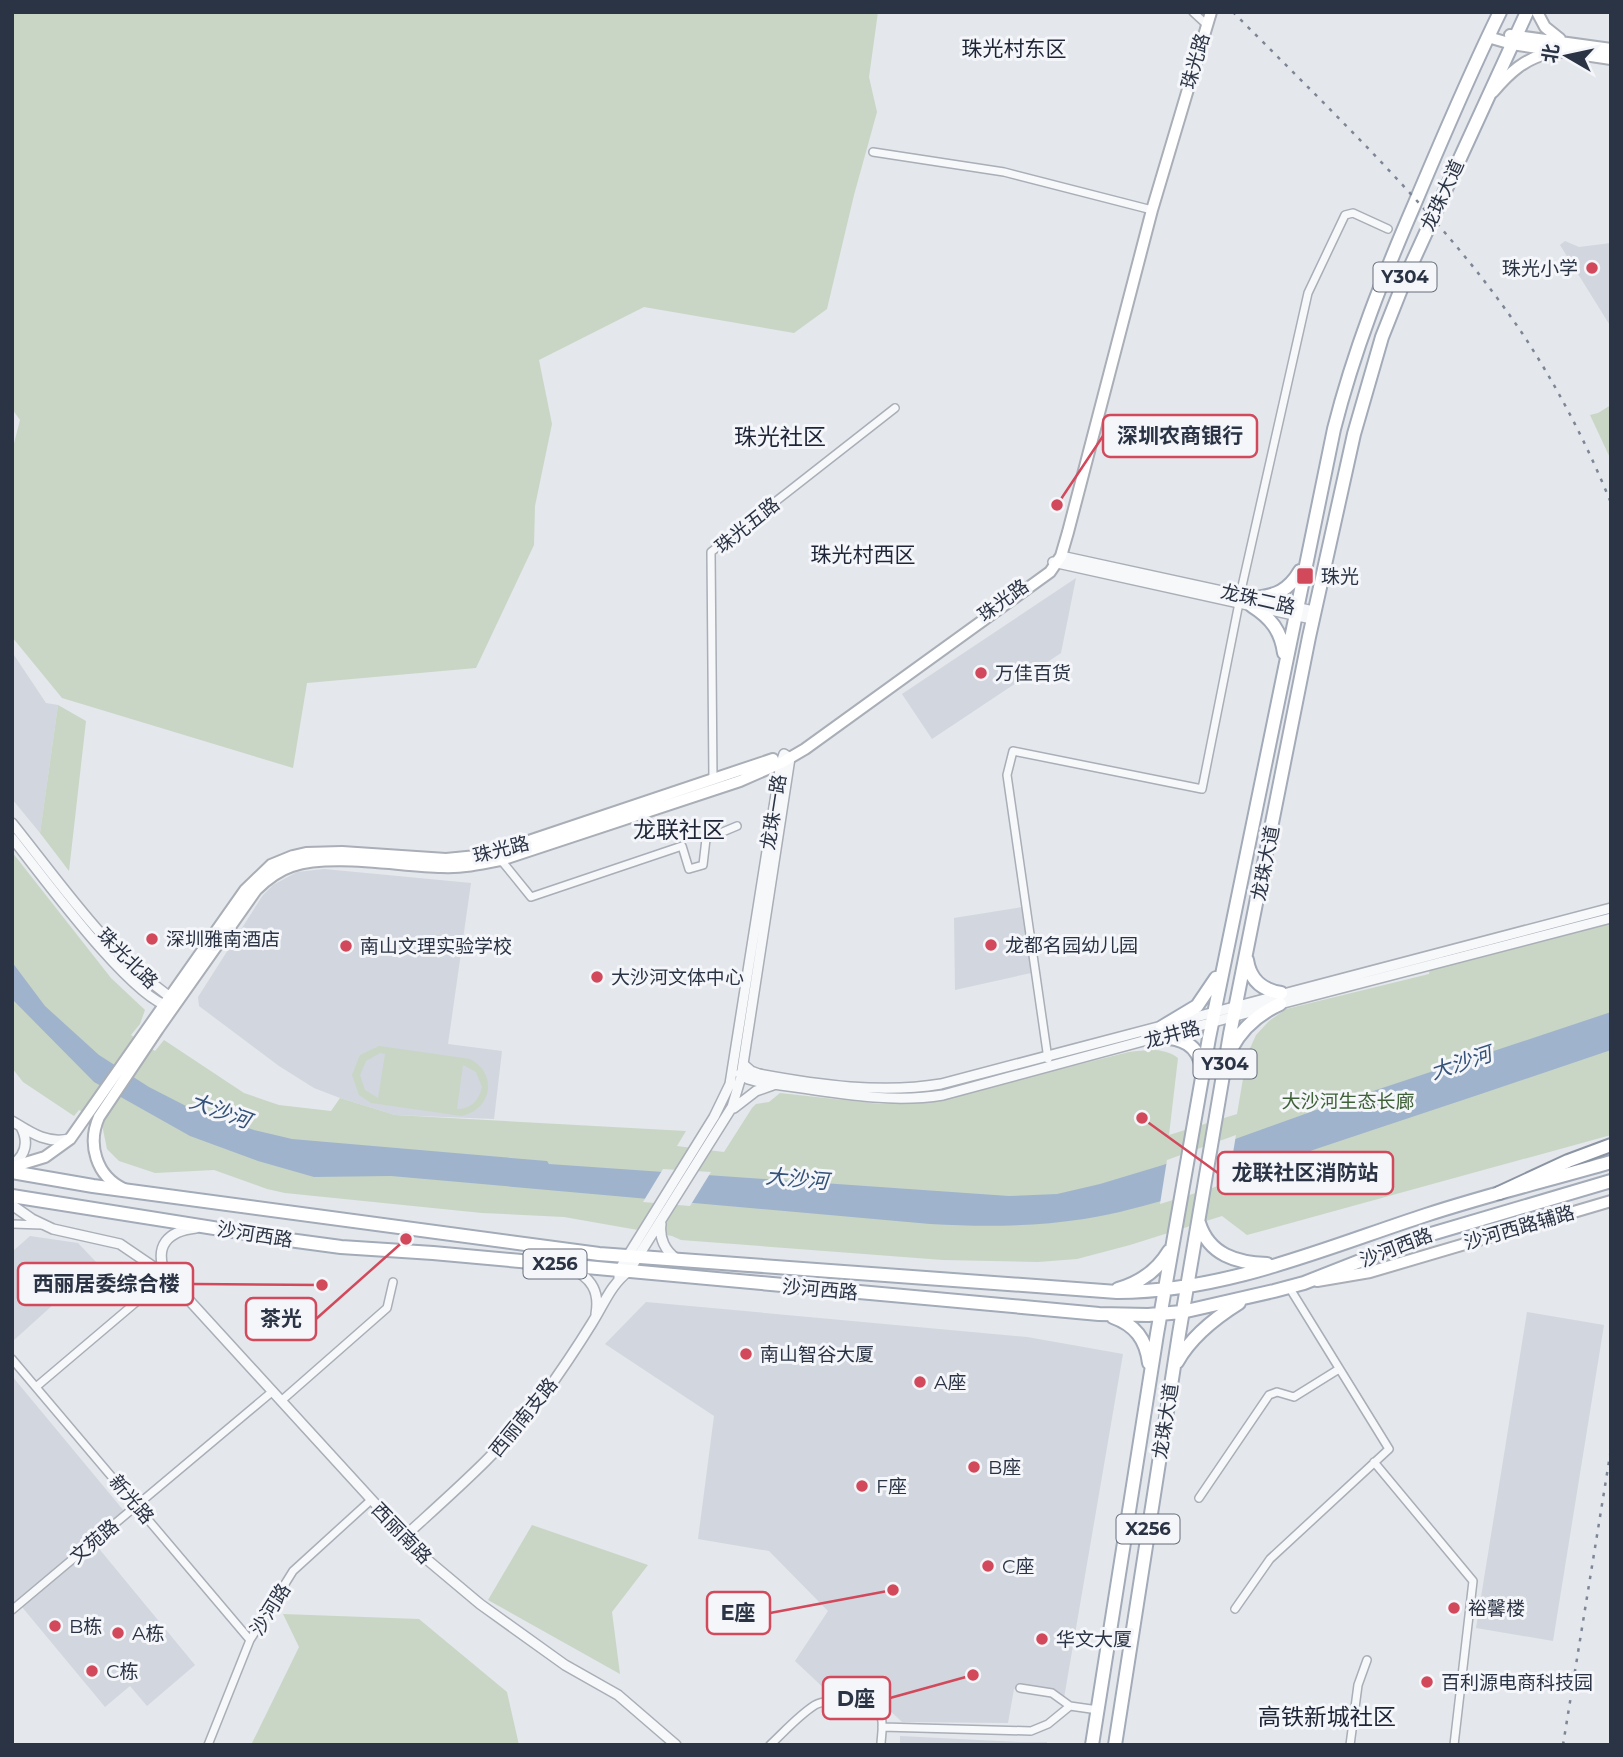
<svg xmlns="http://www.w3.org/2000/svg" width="1623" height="1757" viewBox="0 0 1623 1757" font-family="Montserrat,'Noto Sans SC',sans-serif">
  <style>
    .built { fill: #d2d6de }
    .green { fill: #c9d6c5; fill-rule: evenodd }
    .water { fill: #9fb4cc }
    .pier { fill: #e4e7ec }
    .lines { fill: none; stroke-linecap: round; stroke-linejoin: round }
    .minor-casing { stroke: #a9aeb7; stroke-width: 10 }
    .tertiary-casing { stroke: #a9aeb7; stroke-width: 12 }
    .secondary-casing { stroke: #a9aeb7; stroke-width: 14 }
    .primary-casing { stroke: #a3abb8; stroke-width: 16 }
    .trunk-casing { stroke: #8b94a3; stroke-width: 16 }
    .minor { stroke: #f7f8fa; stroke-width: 7 }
    .tertiary { stroke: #f7f8fa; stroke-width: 9 }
    .secondary { stroke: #fff; stroke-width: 10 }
    .primary { stroke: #fff; stroke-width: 12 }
    .trunk { stroke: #fff; stroke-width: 12 }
    .rail { stroke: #7d8696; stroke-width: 2.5; stroke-dasharray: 3.5 7; stroke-linecap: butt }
    .poi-dot { fill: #d1495b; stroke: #f4f6f9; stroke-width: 2.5 }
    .labels { text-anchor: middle; stroke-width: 6; stroke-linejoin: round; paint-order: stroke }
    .shield { fill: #f4f6f9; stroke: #676e7b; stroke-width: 2 }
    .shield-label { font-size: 18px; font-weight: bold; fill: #2b3445 }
    .street-label { font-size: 19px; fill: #2b3445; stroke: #f4f6f9 }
    .poi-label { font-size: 19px; fill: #2b3445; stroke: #f4f6f9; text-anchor: start }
    .park-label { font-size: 19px; fill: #3f6138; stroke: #f4f6f9 }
    .neighbourhood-label { font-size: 21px; fill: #1d2536; stroke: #f4f6f9 }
    .water-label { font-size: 21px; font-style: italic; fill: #34527a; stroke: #f4f6f9 }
    .quarter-label { font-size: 23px; fill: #1d2536; stroke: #f4f6f9 }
    .leader { fill: none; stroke: #d1495b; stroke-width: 2.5 }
    .callout-dot { fill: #d1495b; stroke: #f4f6f9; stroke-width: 2.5 }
    .callout { fill: #f4f6f9; stroke: #d1495b; stroke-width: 2.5 }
    .callout-label { font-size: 21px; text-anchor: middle; font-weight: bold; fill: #2b3445 }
  </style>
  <rect width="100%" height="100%" fill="#e4e7ec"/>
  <path class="built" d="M1565,241L1579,247L1611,243V327L1560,245Z
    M1076,578L1061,653L932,739L902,694Z
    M12,652L46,703L58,705L40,833L12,799Z
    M324,869L471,883L448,1044L502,1051L494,1119L395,1115L340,1098L314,1088L279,1066L199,1006L198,997L263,895L273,885L297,872Z
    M1022,907L1031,973L955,990L954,918Z
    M30,1236L78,1243L98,1264L12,1342V1252Z
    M646,1302L1027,1337L1123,1354L1064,1698L1014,1689L1008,1723L902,1722L884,1705L829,1693L795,1661L828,1611L769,1551L698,1539L714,1416L605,1344Z
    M1527,1312L1604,1325L1553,1641L1476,1628Z
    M12,1376L124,1511L12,1605Z
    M96,1545L195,1665L147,1706L130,1686L105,1707L22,1607Z
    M900,1736L1019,1742H1047V1745H900Z"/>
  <path class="green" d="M12,12H878L869,77L877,112L854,195L827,309L794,333L644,307L539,360L552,424L535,506L534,545L476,668L307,683L293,768L62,698L12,637V451L20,420L12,409Z
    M1611,405V460L1590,415L1598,413Z
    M58,705L86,721L69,871L40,833Z
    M12,852L111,978L145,1010L140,1024L131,1035L155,1051L164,1040L244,1093L279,1105L331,1111L340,1098L395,1115L686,1131L677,1146L724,1152L752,1108L756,1104L769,1102L780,1093L880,1104L927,1102L1129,1052C1147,1050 1163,1047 1178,1058L1169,1135L1237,1114L1247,1055L1256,1035L1269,1021L1286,1009L1429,974L1430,968L1611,921V1135L1247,1235L1222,1216L1130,1245L1077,1259L1038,1262L943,1260L681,1240L672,1236L564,1217L482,1213L285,1193L267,1189L214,1170L155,1173L119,1161L107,1149L101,1120L79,1110L74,1116L23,1082L12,1068Z
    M379,1046L470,1059C498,1074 492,1109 462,1116L371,1103L359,1095L352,1075L360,1055ZM380,1053L385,1054L378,1098L365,1090L360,1075L366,1061ZM463,1065L476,1072L482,1087C479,1101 471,1109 457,1109Z
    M532,1525L648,1565L612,1612L620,1674L488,1600Z
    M283,1614L419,1619L507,1692L519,1745H251L299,1647Z"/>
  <path class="water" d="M12,962L45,1006L99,1055L149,1087L188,1107L254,1130L292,1139L547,1161L549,1164L1009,1196L1057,1194L1100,1184L1163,1165L1316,1110L1611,1012V1050C1517,1082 1422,1114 1328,1145C1251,1171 1164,1206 1084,1219C1032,1227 982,1227 930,1224L391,1176L314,1177L258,1161L190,1136L94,1082L12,999Z"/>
  <path class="pier" d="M1236,1135L1228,1183L1160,1204L1167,1160Z
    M663,1169L711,1172L690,1206L643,1202Z"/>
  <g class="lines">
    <g class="minor-casing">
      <path id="minor" d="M1193,12L1206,24
        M873,152L1004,172L1152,210
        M1240,595L1308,293L1345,215L1353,213L1388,229
        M713,780L711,552L895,408
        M501,860L531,897L682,846L689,869L703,865L706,839L737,826
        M1048,1059L1007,775L1013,751L1202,789L1239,603
        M12,1224L42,1225
        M12,1359L250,1640
        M36,1387L167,1276
        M281,1401L387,1308L393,1282
        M1374,1462L1473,1581L1454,1745
        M1199,1498L1269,1395L1277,1392L1294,1397L1339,1369
        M1235,1609L1270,1559L1389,1449L1289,1287
        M12,1610L273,1391
        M1020,1688L1052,1693L1070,1706L1098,1710
        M882,1727L1031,1731L1048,1724L1070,1706
        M208,1745L250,1640L293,1571L371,1500
        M770,1745C784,1732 799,1715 815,1705C829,1697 874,1699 881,1717C884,1725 881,1736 881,1745
        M1350,1745L1358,1685L1367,1660"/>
    </g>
    <g class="tertiary-casing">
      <path id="tertiary" d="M1061,556L1309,610L1314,616
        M1053,562L1307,618L1314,616
        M12,823C61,884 106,951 170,997L171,1003
        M12,838C41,874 130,997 170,1007
        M743,1064L751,1071L759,1074C818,1085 882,1094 941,1084L1611,908
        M740,1074L748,1079L759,1082C819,1089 882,1105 943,1095L1280,1004L1611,918
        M734,1108L756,1091L773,1085
        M12,1121C30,1132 46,1144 69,1139
        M12,1165C26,1155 29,1142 21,1127
        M12,1205L32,1219L53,1229L120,1244L167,1276L424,1557L480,1604L565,1665L618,1695L676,1745
        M661,1224C659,1238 665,1251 677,1259
        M570,1268C591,1277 600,1291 596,1314
        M166,1275C153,1246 168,1231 196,1228
        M404,1537C452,1493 501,1451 541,1399C559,1374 576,1349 592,1323C604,1304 611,1284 629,1271L732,1107L741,1077L790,758L784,754L781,763L730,1084L714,1117L619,1270V1278"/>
    </g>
    <g class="secondary-casing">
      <path id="secondary" d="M1537,12L1545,27L1560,39
        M1510,35L1611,49
        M1488,37L1512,44L1611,59
        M1493,92C1509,73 1525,58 1550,53
        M12,1167L45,1157L70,1139L245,890L271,865L293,856L306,853L342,852L446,859L487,855L773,759
        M124,1189C96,1176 87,1144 99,1117L158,1029L256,890C267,879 277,871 292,866C331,853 399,866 442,867C462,868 481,864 501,860L740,781L781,763L805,749L1050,572L1061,556L1068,532L1152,210L1211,12
        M1317,1281L1370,1272L1611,1201"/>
    </g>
    <g class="primary-casing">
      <path id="primary" d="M1254,598C1276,596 1289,590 1300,571
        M1252,606C1271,618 1281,631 1284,653
        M1247,960C1250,980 1262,990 1281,993
        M1162,1027L1197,1006L1216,978
        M1159,1037C1182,1038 1198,1044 1202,1068
        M1231,1049C1242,1028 1258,1014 1280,1004
        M12,1172L93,1186L599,1254L1117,1292C1225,1292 1325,1248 1426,1215C1487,1195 1549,1180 1611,1162
        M12,1196L289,1240L341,1247L433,1253L1099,1314L1148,1315L1182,1312L1274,1291L1304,1283L1421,1237L1611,1181
        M1199,1223C1209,1255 1237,1263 1267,1264
        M1118,1289C1139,1283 1157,1271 1169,1251
        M1113,1317C1135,1325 1146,1339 1149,1363
        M1177,1362C1191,1337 1215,1318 1239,1303
        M1092,1745L1157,1334L1209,1038L1334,429C1354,350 1383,277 1415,203C1442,139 1469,75 1500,12
        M1115,1745L1179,1334L1230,1034L1309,637L1354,434L1382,337L1407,274L1527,12"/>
    </g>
    <g class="trunk-casing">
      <path id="trunk" d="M1499,1193L1568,1161L1611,1145"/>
    </g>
    <use href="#minor" class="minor"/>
    <use href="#tertiary" class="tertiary"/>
    <use href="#secondary" class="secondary"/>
    <use href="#primary" class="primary"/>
    <use href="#trunk" class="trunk"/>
    <path class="rail" d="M1233,12C1332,112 1443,216 1522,333C1557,386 1587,444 1611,503
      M1563,1745L1611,1449"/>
  </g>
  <g class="poi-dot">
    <circle cx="1592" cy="268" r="7"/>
    <rect x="1296" y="567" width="18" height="18" rx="3.5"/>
    <circle cx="981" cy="673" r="7"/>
    <circle cx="152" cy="939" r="7"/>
    <circle cx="991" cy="945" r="7"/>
    <circle cx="346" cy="946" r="7"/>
    <circle cx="597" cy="977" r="7"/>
    <circle cx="746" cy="1354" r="7"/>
    <circle cx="920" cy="1382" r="7"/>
    <circle cx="974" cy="1467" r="7"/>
    <circle cx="862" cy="1486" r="7"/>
    <circle cx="988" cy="1566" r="7"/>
    <circle cx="1454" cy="1608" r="7"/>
    <circle cx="55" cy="1626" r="7"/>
    <circle cx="118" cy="1633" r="7"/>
    <circle cx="1042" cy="1639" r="7"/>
    <circle cx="92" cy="1671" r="7"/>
    <circle cx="1427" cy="1682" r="7"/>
  </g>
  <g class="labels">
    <g class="shield">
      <rect x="1373.5" y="262.5" width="63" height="29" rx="5"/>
      <rect x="1193.5" y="1049.5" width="63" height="29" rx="5"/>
      <rect x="523.5" y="1249.5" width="63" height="29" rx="5"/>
      <rect x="1116.5" y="1514.5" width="63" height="29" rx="5"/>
    </g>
    <g class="shield-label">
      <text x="1405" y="283">Y304</text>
      <text x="1225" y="1070">Y304</text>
      <text x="555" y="1270">X256</text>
      <text x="1148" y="1535">X256</text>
    </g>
    <g class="street-label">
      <text transform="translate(1195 61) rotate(-74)" y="7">珠光路</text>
      <text transform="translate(1442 195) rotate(-65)" y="7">龙珠大道</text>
      <text transform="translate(747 525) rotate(-39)" y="7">珠光五路</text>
      <text transform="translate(1258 599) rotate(13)" y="7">龙珠二路</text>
      <text transform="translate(1003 600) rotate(-36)" y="7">珠光路</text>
      <text transform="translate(773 812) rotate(-81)" y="7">龙珠一路</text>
      <text transform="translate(501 849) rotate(-14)" y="7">珠光路</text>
      <text transform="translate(1265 863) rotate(-79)" y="7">龙珠大道</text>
      <text transform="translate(128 958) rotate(45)" y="7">珠光北路</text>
      <text transform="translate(1172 1034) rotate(-15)" y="7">龙井路</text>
      <text transform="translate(1519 1227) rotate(-16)" y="7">沙河西路辅路</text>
      <text transform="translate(255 1234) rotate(9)" y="7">沙河西路</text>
      <text transform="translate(1396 1247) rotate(-21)" y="7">沙河西路</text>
      <text transform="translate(820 1289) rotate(5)" y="7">沙河西路</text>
      <text transform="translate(523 1417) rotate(-51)" y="7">西丽南支路</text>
      <text transform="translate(1165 1421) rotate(-81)" y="7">龙珠大道</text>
      <text transform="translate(132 1499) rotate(50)" y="7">新光路</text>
      <text transform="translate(402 1533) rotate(46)" y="7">西丽南路</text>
      <text transform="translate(94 1541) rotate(-40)" y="7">文苑路</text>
      <text transform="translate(270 1609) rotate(-58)" y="7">沙河路</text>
    </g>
    <g class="poi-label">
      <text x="1578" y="275" text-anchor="end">珠光小学</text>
      <text x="1321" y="583">珠光</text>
      <text x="995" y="680">万佳百货</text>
      <text x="166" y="946">深圳雅南酒店</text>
      <text x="1005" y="952">龙都名园幼儿园</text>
      <text x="360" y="953">南山文理实验学校</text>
      <text x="611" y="984">大沙河文体中心</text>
      <text x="760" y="1361">南山智谷大厦</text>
      <text x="934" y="1389">A座</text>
      <text x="988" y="1474">B座</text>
      <text x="876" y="1493">F座</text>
      <text x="1002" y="1573">C座</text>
      <text x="1468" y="1615">裕馨楼</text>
      <text x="69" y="1633">B栋</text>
      <text x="132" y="1640">A栋</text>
      <text x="1056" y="1646">华文大厦</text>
      <text x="106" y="1678">C栋</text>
      <text x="1441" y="1689">百利源电商科技园</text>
    </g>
    <g class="park-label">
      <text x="1348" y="1108">大沙河生态长廊</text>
    </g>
    <g class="neighbourhood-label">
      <text x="1014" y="56">珠光村东区</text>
      <text x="863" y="562">珠光村西区</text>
    </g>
    <g class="water-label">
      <text transform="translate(1461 1063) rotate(-18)" y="7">大沙河</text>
      <text transform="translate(220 1111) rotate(20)" y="7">大沙河</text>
      <text transform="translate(797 1179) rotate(5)" y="7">大沙河</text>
    </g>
    <g class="quarter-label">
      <text x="780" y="445">珠光社区</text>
      <text x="679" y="838">龙联社区</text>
      <text x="1327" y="1725">高铁新城社区</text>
    </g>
  </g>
  <path class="leader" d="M1057 505L1103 436M1142 1118L1218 1173M322 1285L193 1284M406 1239L316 1319M893 1590L770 1613M973 1675L890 1698"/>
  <g class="callout-dot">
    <circle cx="1057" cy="505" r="7"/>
    <circle cx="1142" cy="1118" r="7"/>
    <circle cx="322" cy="1285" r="7"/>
    <circle cx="406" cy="1239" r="7"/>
    <circle cx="893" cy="1590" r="7"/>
    <circle cx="973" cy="1675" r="7"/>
  </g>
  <g class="callout">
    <rect x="1103" y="415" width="154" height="42" rx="7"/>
    <rect x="1218" y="1152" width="175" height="42" rx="7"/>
    <rect x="18" y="1263" width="175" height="42" rx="7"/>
    <rect x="246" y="1298" width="70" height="42" rx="7"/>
    <rect x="707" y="1592" width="63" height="42" rx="7"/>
    <rect x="823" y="1677" width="67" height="42" rx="7"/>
  </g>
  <g class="callout-label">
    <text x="1180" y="443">深圳农商银行</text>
    <text x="1305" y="1180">龙联社区消防站</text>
    <text x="106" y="1291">西丽居委综合楼</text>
    <text x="281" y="1326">茶光</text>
    <text x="738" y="1620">E座</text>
    <text x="856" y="1706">D座</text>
  </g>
  <rect width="1623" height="1757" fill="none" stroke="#2b3445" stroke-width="28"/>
  <g transform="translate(1567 56) rotate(279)" stroke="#f4f6f9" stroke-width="5" paint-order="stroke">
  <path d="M0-5L12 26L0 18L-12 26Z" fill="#2b3445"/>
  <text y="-10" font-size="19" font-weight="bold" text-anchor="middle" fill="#2b3445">北</text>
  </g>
</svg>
